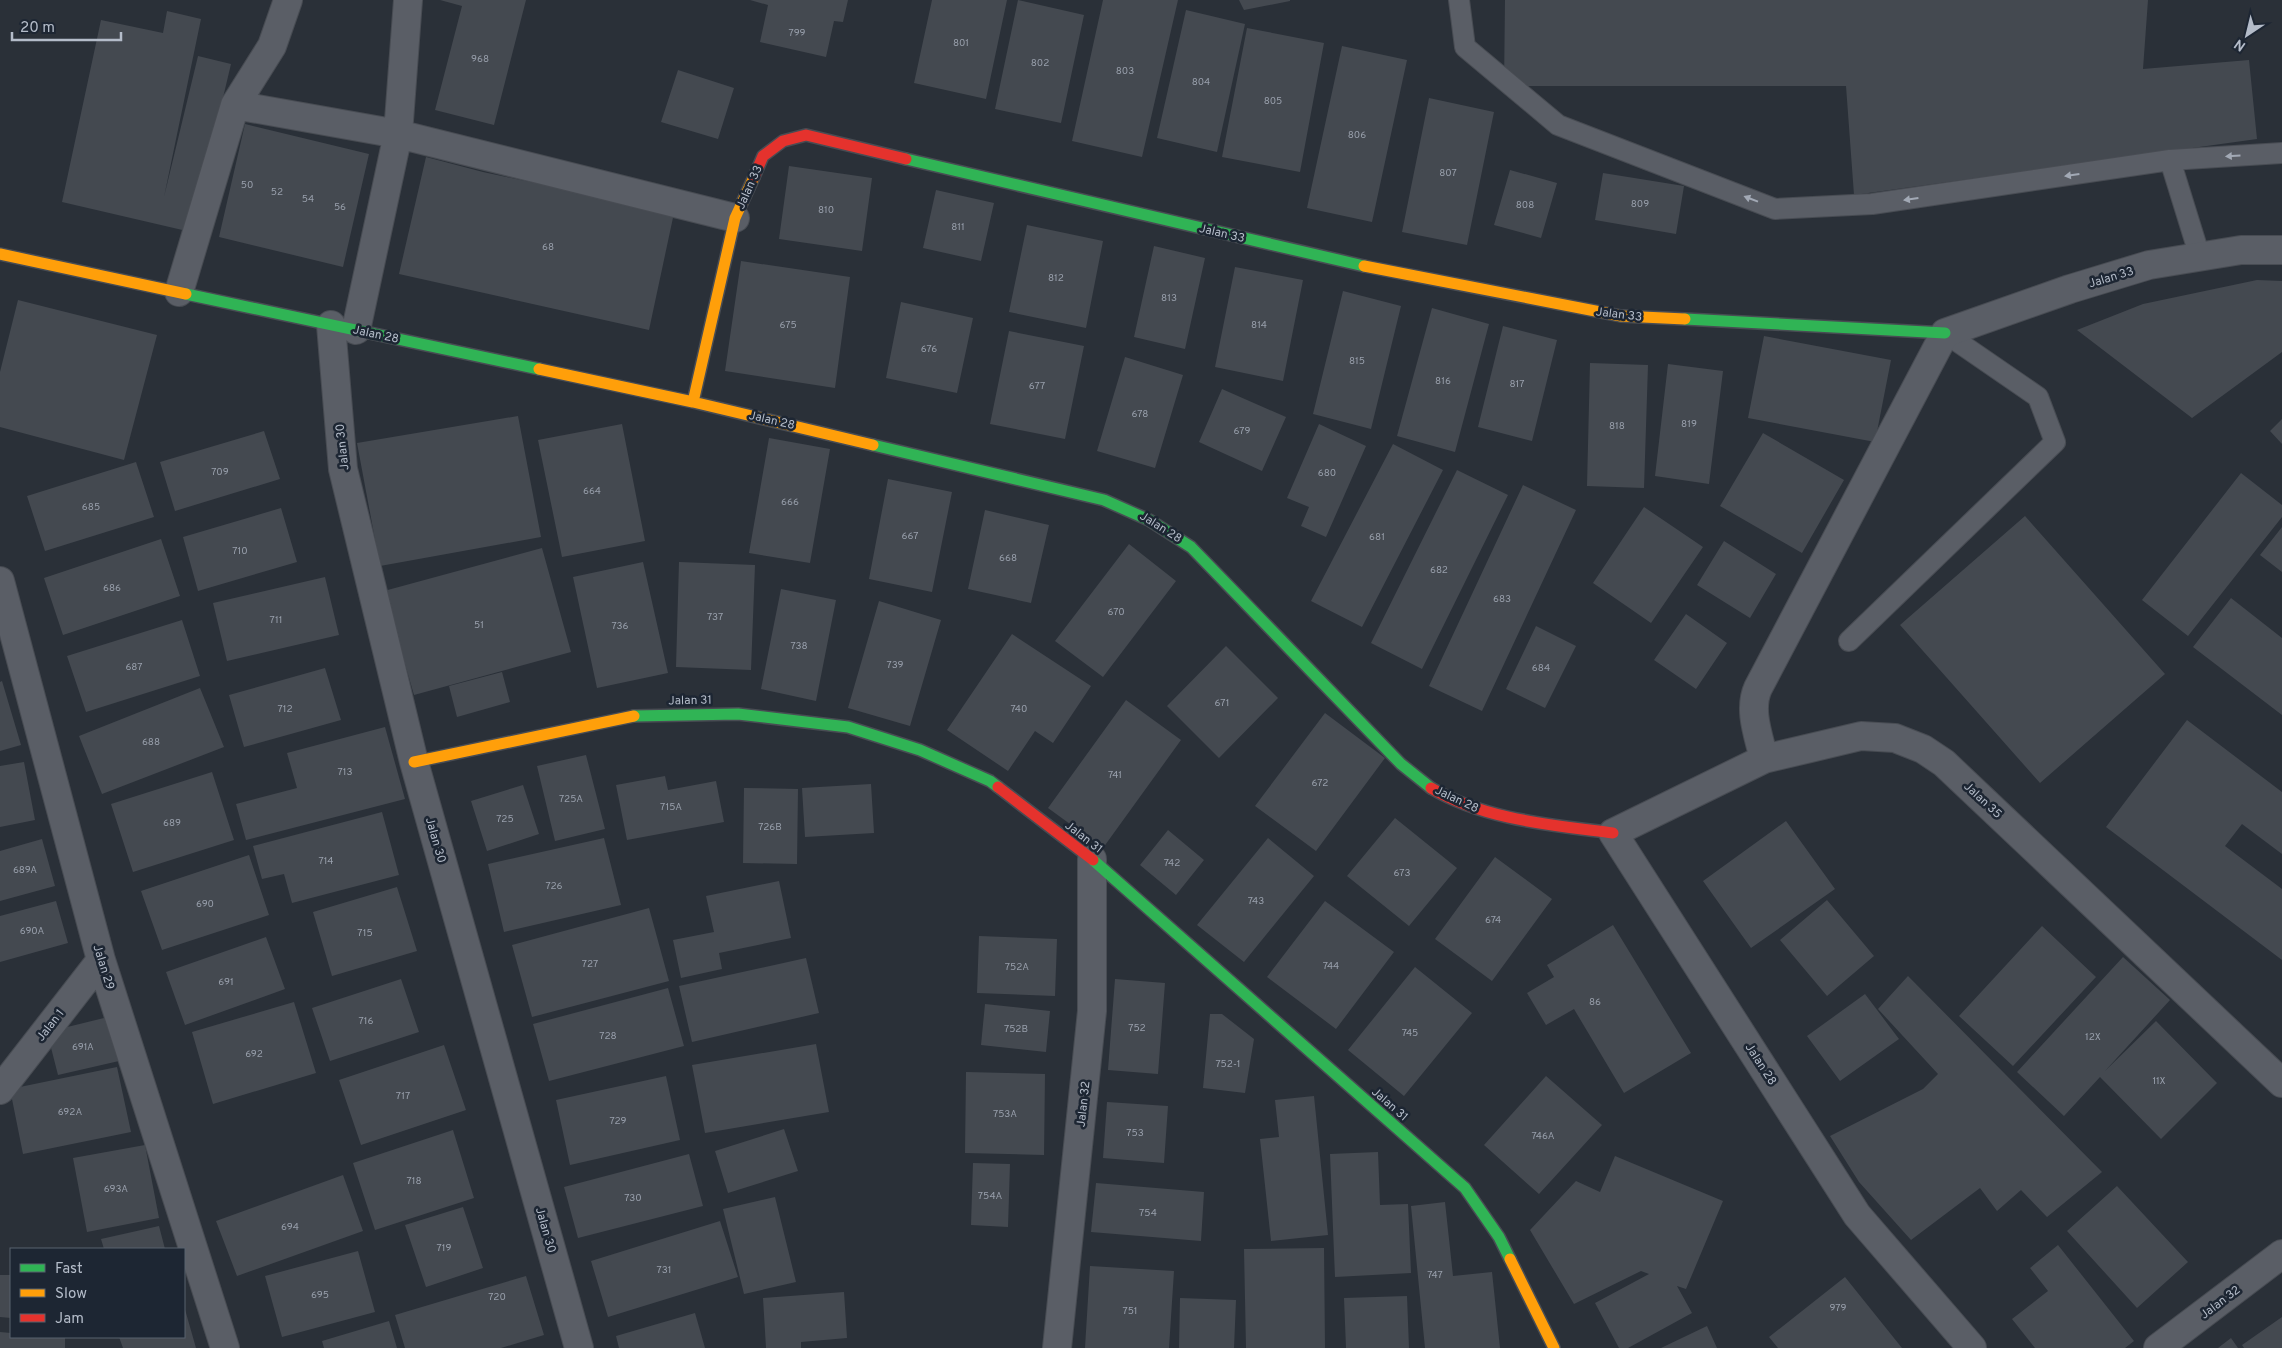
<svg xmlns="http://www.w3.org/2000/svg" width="2282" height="1348" viewBox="0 0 2282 1348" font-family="Overpass,sans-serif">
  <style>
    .building { fill: #444950 }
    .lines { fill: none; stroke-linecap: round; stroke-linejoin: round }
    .lane-casing { stroke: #484c53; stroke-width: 22 }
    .street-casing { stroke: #484c53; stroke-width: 30 }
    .fast-casing { stroke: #484c53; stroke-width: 14 }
    .slow-casing { stroke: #484c53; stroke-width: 14 }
    .jam-casing { stroke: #484c53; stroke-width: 14 }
    .lane { stroke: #5a5e66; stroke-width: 20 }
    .street { stroke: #5a5e66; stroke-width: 28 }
    .fast { stroke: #30b455; stroke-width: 11 }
    .slow { stroke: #ff9f0a; stroke-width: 11 }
    .jam { stroke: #e5322d; stroke-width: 11 }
    .oneway { fill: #a2a9b5 }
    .labels { text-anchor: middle; stroke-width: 5; stroke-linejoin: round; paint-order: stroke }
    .number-label { font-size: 10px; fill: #989fab }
    .street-label { font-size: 12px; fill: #b4bcc9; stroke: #1d2633 }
  </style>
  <rect width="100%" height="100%" fill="#2a3038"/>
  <path class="building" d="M440,0H526L494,125L435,110L462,6Z
    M750,0H848L843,22L834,21L826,57L760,42L768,5Z
    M932,0H1007L986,99L914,83Z
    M1018,0L1084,15L1061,123L995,109Z
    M1103,0H1178L1142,157L1072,141Z
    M1239,0H1290V1L1244,10Z
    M1505,0H2148L2143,69L2249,60L2257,139L1854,195L1846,86H1504Z
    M1186,10L1245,24L1217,152L1157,138Z
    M167,11L201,19L164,197L198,56L231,64L191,232L62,202L101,20L163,33Z
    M1247,28L1324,43L1300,172L1222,157Z
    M1342,46L1407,60L1372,222L1307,208Z
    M678,70L734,88L718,139L661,122Z
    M1429,98L1494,112L1467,245L1402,232Z
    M245,124L369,154L343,267L219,237Z
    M426,157L483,172L674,213L649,330L399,274Z
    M789,166L872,178L862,251L779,239Z
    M1510,170L1557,183L1541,238L1494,225Z
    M1603,173L1684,186L1676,234L1595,220Z
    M936,190L994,203L981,261L923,248Z
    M1027,225L1103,241L1086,328L1009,312Z
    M1154,246L1205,258L1185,349L1134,337Z
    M741,261L850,277L835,388L725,371Z
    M1235,267L1303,280L1283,381L1215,367Z
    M2257,280L2282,281V352L2192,418L2077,330L2143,304Z
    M1343,291L1401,306L1371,429L1313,414Z
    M18,300L157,335L124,460L0,427V372Z
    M901,302L973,318L957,393L886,378Z
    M1432,308L1489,324L1455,452L1397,436Z
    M1503,326L1557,340L1532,441L1478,427Z
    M1009,331L1084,346L1065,439L990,424Z
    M1764,336L1891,360L1875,442L1748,418Z
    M1125,357L1183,375L1155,468L1097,451Z
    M1590,363L1648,365L1644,488L1587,486Z
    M1668,364L1723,371L1709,484L1655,476Z
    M1222,389L1286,417L1262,471L1199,442Z
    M518,416L541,537L380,566L357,443Z
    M2282,419V444L2270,431Z
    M622,424L645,541L562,557L538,440Z
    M1319,424L1366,446L1326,537L1301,526L1309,507L1287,498Z
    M264,431L280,479L175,511L160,462Z
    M1763,433L1844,480L1802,553L1720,506Z
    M769,438L830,449L810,563L749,553Z
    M1393,444L1443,470L1362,627L1311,601Z
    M136,462L154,517L45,551L27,496Z
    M1457,470L1508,495L1422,669L1371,643Z
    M2241,473L2282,505V517L2188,636L2142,600Z
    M888,479L952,492L932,592L869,579Z
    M1523,485L1576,510L1482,711L1429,686Z
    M1644,507L1703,547L1651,623L1593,583Z
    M281,508L297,562L198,591L183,537Z
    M985,510L1049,525L1031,603L968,589Z
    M2025,516L2165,674L2040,783L1900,625Z
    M2282,527V572L2260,555Z
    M161,539L180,596L63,635L44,578Z
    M1724,541L1776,574L1750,618L1697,585Z
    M1129,544L1176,581L1103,677L1055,641Z
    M542,548L571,652L414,695L384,591Z
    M643,562L668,673L597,688L573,577Z
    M679,562L755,565L751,670L676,667Z
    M325,577L339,635L227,661L213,603Z
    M781,589L836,600L816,701L761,689Z
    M2231,598L2282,638V715L2193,647Z
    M879,601L941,620L910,726L848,708Z
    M1686,614L1727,643L1696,689L1654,660Z
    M182,620L200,676L86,712L67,656Z
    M1536,626L1576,646L1545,708L1506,689Z
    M1012,634L1091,686L1053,743L1035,731L1008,771L947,730Z
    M1226,646L1278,698L1219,758L1167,706Z
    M325,668L341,720L244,747L229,695Z
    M502,672L510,702L457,717L449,686Z
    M2,681L21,745L0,751V682Z
    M200,688L224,747L102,794L79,736Z
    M1126,700L1181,740L1103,848L1048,808Z
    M1325,713L1385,758L1316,851L1255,806Z
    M2187,720L2282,792V854L2242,824L2225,846L2282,889V960L2106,827Z
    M385,727L405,799L246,840L236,804L297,788L287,753Z
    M586,755L605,829L555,841L537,766Z
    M24,762L35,820L0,827V766Z
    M212,772L234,840L133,872L111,804Z
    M665,776L668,790L716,781L724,822L627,840L616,785Z
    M871,784L874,833L805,837L802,788Z
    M523,785L539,834L487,851L471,801Z
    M744,788L798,789L797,864L743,863Z
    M382,812L399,875L292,903L284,874L262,879L253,846Z
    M1395,818L1457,868L1409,926L1347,876Z
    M1786,821L1835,889L1751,948L1703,881Z
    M1168,830L1204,860L1176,895L1140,865Z
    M604,838L621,905L504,932L488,864Z
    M1268,838L1314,876L1244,962L1197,925Z
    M42,839L55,886L0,901V851Z
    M249,855L269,915L162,950L141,891Z
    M1495,857L1552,899L1492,981L1435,939Z
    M779,881L791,938L719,953L722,969L681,978L673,940L714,932L706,896Z
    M397,887L417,951L332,976L313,912Z
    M1827,900L1874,956L1827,996L1780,940Z
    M56,901L68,943L0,962V916Z
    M1325,901L1394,952L1336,1029L1267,977Z
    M649,908L669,981L532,1017L512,945Z
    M1613,925L1691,1053L1624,1093L1574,1009L1546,1025L1527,993L1554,977L1547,965Z
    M2042,926L2096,977L2013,1066L1959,1016Z
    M979,936L1057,939L1055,996L977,993Z
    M266,937L285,989L185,1025L166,972Z
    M2123,957L2170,1000L2105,1071L2156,1021L2217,1083L2161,1139L2100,1077L2064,1116L2017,1072Z
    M806,958L819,1013L692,1042L679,986Z
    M1415,967L1472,1013L1404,1096L1348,1050Z
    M1908,976L2102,1172L2047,1217L2021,1190L1997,1211L1980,1188L1911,1240L1859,1182L1830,1136L1923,1089L1938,1074L1878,1009Z
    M401,979L419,1032L330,1061L312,1008Z
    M1115,979L1165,983L1158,1074L1108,1070Z
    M668,988L684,1046L549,1081L533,1024Z
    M1865,994L1899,1039L1840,1081L1807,1036Z
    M294,1002L316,1073L213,1104L192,1032Z
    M985,1004L1050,1011L1046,1052L981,1045Z
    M1210,1014H1222L1254,1039L1245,1093L1203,1088Z
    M108,1017L119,1061L58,1075L47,1032Z
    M816,1044L829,1112L705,1133L692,1065Z
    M444,1045L466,1110L361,1145L339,1080Z
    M117,1067L131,1132L23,1154L10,1089Z
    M966,1072L1045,1074L1044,1155L965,1153Z
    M666,1076L680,1140L570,1165L556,1100Z
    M1546,1076L1602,1125L1539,1194L1484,1145Z
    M1314,1096L1328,1235L1271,1241L1260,1139L1279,1137L1275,1100Z
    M1107,1102L1168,1106L1164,1163L1103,1158Z
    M784,1129L798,1171L728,1193L715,1151Z
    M453,1130L474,1198L375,1230L353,1163Z
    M145,1145L159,1218L87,1232L73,1158Z
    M1378,1152L1380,1205L1408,1204L1411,1273L1335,1277L1330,1154Z
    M689,1154L703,1206L578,1238L564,1187Z
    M1615,1156L1723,1201L1686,1289L1677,1286L1692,1313L1628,1348H1619L1595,1303L1649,1274L1641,1271L1574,1304L1530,1230L1576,1181L1600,1192Z
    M973,1163L1010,1164L1008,1227L971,1225Z
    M343,1175L363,1231L237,1276L216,1221Z
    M1096,1183L1204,1192L1201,1241L1091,1232Z
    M2117,1186L2188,1262L2137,1308L2067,1231Z
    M775,1197L796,1282L744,1294L723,1209Z
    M1445,1202L1453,1276L1492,1272L1500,1348H1425L1411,1206Z
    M463,1207L483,1268L426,1287L405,1225Z
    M720,1221L738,1277L608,1317L591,1261Z
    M159,1226L165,1249H104L101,1239Z
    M2058,1245L2134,1341L2125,1348H2035L2012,1319L2048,1291L2030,1268Z
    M1324,1248L1325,1348H1246L1244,1249Z
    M358,1251L375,1312L282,1337L265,1276Z
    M1090,1266L1174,1271L1169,1348H1085Z
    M0,1275H11V1318L0,1317Z
    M526,1276L544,1335L501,1348H405L395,1315Z
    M1845,1277L1902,1348H1778L1769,1337Z
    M844,1292L847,1338L801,1342V1348H766L763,1298Z
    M1407,1296L1409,1348H1346L1344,1298Z
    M1180,1298L1236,1300L1234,1348H1179Z
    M184,1306L196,1348H123L119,1337H184Z
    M695,1313L705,1348H619L616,1336Z
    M2282,1317V1348H2244L2242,1345Z
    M389,1321L397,1348H324L322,1341Z
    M1707,1326L1717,1348H1661Z
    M0,1332L11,1333V1337H65V1348H0Z
    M2231,1338L2238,1348H2218Z"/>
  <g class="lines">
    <g class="lane-casing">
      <path id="lane" d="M1459,0L1465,47L1558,125L1775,209L1872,204L2170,160L2282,153
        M2170,160L2200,257
        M1849,641L2055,442L2038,397L1945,333"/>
    </g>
    <g class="street-casing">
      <path id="street" d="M235,105L398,134L735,218
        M179,292L235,105L272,46L288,0
        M331,325L343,469L414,762L579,1348
        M356,330L398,134L408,0
        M0,581L101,960L225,1348
        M1764,759C1759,737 1748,710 1758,688L1945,333L2070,289L2149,265L2241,250H2282
        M0,1090L101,960
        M1057,1348L1092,1011V859
        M1972,1348L1857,1215L1613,833L1764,759L1861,736L1895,738L1923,749L1944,763L2282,1083
        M2158,1348L2282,1254"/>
    </g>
    <g class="fast-casing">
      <path id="fast" d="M906,159L1364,266
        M186,294L539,369
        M1685,319L1945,333
        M873,445L1104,500L1149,520L1191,547L1401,764L1431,788
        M634,716L738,714L848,727L920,750L990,781L998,787
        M1093,860L1465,1188L1499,1237L1510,1259"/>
    </g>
    <g class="slow-casing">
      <path id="slow" d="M0,254L186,294
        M1364,266L1621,316L1685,319
        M539,369L693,402L873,445
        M693,402L735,218L754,177
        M414,762L634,716
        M1510,1259L1554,1348"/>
    </g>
    <g class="jam-casing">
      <path id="jam" d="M754,177L763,156L783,141L806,135L906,159
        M998,787L1093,860
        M1431,788C1485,820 1552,825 1613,833"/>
    </g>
    <use href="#lane" class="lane"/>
    <use href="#street" class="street"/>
    <use href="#fast" class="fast"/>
    <use href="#slow" class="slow"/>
    <use href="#jam" class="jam"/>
  </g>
  <defs><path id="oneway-solid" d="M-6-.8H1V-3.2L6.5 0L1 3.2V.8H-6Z" transform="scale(1.25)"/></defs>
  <g class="oneway">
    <use href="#oneway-solid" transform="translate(2233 156) rotate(177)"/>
    <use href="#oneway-solid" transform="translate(2072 175) rotate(172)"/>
    <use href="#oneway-solid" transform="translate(1751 199) rotate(-159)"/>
    <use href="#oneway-solid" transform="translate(1911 199) rotate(172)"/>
  </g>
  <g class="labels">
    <g class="number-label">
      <text x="797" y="36">799</text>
      <text x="961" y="46">801</text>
      <text x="480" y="62">968</text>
      <text x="1040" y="66">802</text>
      <text x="1125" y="74">803</text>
      <text x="1201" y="85">804</text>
      <text x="1273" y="104">805</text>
      <text x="1357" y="138">806</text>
      <text x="1448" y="176">807</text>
      <text x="247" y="188">50</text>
      <text x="277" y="195">52</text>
      <text x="308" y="202">54</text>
      <text x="1640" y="207">809</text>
      <text x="1525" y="208">808</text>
      <text x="340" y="210">56</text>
      <text x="826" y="213">810</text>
      <text x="958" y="230">811</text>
      <text x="548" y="250">68</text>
      <text x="1056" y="281">812</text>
      <text x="1169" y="301">813</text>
      <text x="788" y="328">675</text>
      <text x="1259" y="328">814</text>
      <text x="929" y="352">676</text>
      <text x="1357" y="364">815</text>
      <text x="1443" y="384">816</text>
      <text x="1517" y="387">817</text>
      <text x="1037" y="389">677</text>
      <text x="1140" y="417">678</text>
      <text x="1689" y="427">819</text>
      <text x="1617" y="429">818</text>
      <text x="1242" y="434">679</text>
      <text x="220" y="475">709</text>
      <text x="1327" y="476">680</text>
      <text x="592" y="494">664</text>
      <text x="790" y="505">666</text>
      <text x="91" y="510">685</text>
      <text x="910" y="539">667</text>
      <text x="1377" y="540">681</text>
      <text x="240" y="554">710</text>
      <text x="1008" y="561">668</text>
      <text x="1439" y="573">682</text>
      <text x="112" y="591">686</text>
      <text x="1502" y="602">683</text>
      <text x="1116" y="615">670</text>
      <text x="715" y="620">737</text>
      <text x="276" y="623">711</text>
      <text x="479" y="628">51</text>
      <text x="620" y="629">736</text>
      <text x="799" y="649">738</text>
      <text x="895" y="668">739</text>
      <text x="134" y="670">687</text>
      <text x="1541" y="671">684</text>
      <text x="1222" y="706">671</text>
      <text x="285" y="712">712</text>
      <text x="1019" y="712">740</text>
      <text x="151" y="745">688</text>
      <text x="345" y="775">713</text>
      <text x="1115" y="778">741</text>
      <text x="1320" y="786">672</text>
      <text x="571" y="802">725A</text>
      <text x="671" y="810">715A</text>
      <text x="505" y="822">725</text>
      <text x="172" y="826">689</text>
      <text x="770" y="830">726B</text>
      <text x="326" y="864">714</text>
      <text x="1172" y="866">742</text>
      <text x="25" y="873">689A</text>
      <text x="1402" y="876">673</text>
      <text x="554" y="889">726</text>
      <text x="1256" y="904">743</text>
      <text x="205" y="907">690</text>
      <text x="1493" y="923">674</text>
      <text x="32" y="934">690A</text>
      <text x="365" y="936">715</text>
      <text x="590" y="967">727</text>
      <text x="1331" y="969">744</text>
      <text x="1017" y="970">752A</text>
      <text x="226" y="985">691</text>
      <text x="1595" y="1005">86</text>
      <text x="366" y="1024">716</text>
      <text x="1137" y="1031">752</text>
      <text x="1016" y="1032">752B</text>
      <text x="1410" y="1036">745</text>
      <text x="608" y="1039">728</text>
      <text x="2093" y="1040">12X</text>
      <text x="83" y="1050">691A</text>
      <text x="254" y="1057">692</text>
      <text x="1228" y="1067">752-1</text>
      <text x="2159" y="1084">11X</text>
      <text x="403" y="1099">717</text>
      <text x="70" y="1115">692A</text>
      <text x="1005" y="1117">753A</text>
      <text x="618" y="1124">729</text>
      <text x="1135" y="1136">753</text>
      <text x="1543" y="1139">746A</text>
      <text x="414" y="1184">718</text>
      <text x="116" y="1192">693A</text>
      <text x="990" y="1199">754A</text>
      <text x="633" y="1201">730</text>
      <text x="1148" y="1216">754</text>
      <text x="290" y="1230">694</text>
      <text x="444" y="1251">719</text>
      <text x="664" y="1273">731</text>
      <text x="1435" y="1278">747</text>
      <text x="320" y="1298">695</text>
      <text x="497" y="1300">720</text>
      <text x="1838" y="1311">979</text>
      <text x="1130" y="1314">751</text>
    </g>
    <g class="street-label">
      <text transform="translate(749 187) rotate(-66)" y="4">Jalan 33</text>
      <text transform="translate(1222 233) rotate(13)" y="4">Jalan 33</text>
      <text transform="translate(2111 277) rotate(-17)" y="4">Jalan 33</text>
      <text transform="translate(1619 314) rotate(7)" y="4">Jalan 33</text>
      <text transform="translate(376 334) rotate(12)" y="4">Jalan 28</text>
      <text transform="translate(772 420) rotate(13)" y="4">Jalan 28</text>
      <text transform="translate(342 447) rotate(-96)" y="4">Jalan 30</text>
      <text transform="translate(1161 527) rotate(32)" y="4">Jalan 28</text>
      <text transform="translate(690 700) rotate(-1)" y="4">Jalan 31</text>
      <text transform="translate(1457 799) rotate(25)" y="4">Jalan 28</text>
      <text transform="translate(1983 800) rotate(43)" y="4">Jalan 35</text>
      <text transform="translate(1084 837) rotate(38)" y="4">Jalan 31</text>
      <text transform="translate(436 840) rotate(74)" y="4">Jalan 30</text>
      <text transform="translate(104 967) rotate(73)" y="4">Jalan 29</text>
      <text transform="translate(50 1025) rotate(-52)" y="4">Jalan 1</text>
      <text transform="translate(1761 1064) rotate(57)" y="4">Jalan 28</text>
      <text transform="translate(1083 1104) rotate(-84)" y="4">Jalan 32</text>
      <text transform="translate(1390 1104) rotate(41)" y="4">Jalan 31</text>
      <text transform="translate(546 1230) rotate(74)" y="4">Jalan 30</text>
      <text transform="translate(2220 1302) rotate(-37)" y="4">Jalan 32</text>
    </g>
  </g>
  <rect x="10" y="1248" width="175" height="90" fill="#1d2633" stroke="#59626f"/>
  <rect x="20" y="1264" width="25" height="8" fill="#30b455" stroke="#59626f"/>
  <text x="55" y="1273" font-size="15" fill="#b4bcc9">Fast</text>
  <rect x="20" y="1289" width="25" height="8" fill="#ff9f0a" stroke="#59626f"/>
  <text x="55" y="1298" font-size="15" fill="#b4bcc9">Slow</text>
  <rect x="20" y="1314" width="25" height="8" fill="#e5322d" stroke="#59626f"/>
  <text x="55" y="1323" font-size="15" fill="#b4bcc9">Jam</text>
  <g transform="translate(2247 35) rotate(215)" stroke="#1d2633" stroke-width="4" paint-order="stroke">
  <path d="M0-4L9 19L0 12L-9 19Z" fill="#b4bcc9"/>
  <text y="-8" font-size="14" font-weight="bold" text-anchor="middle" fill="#b4bcc9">N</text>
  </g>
  <path d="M12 32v8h109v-8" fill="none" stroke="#b4bcc9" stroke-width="2.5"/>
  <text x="20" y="32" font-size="15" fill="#b4bcc9" stroke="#1d2633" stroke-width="4" paint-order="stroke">20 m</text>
</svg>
